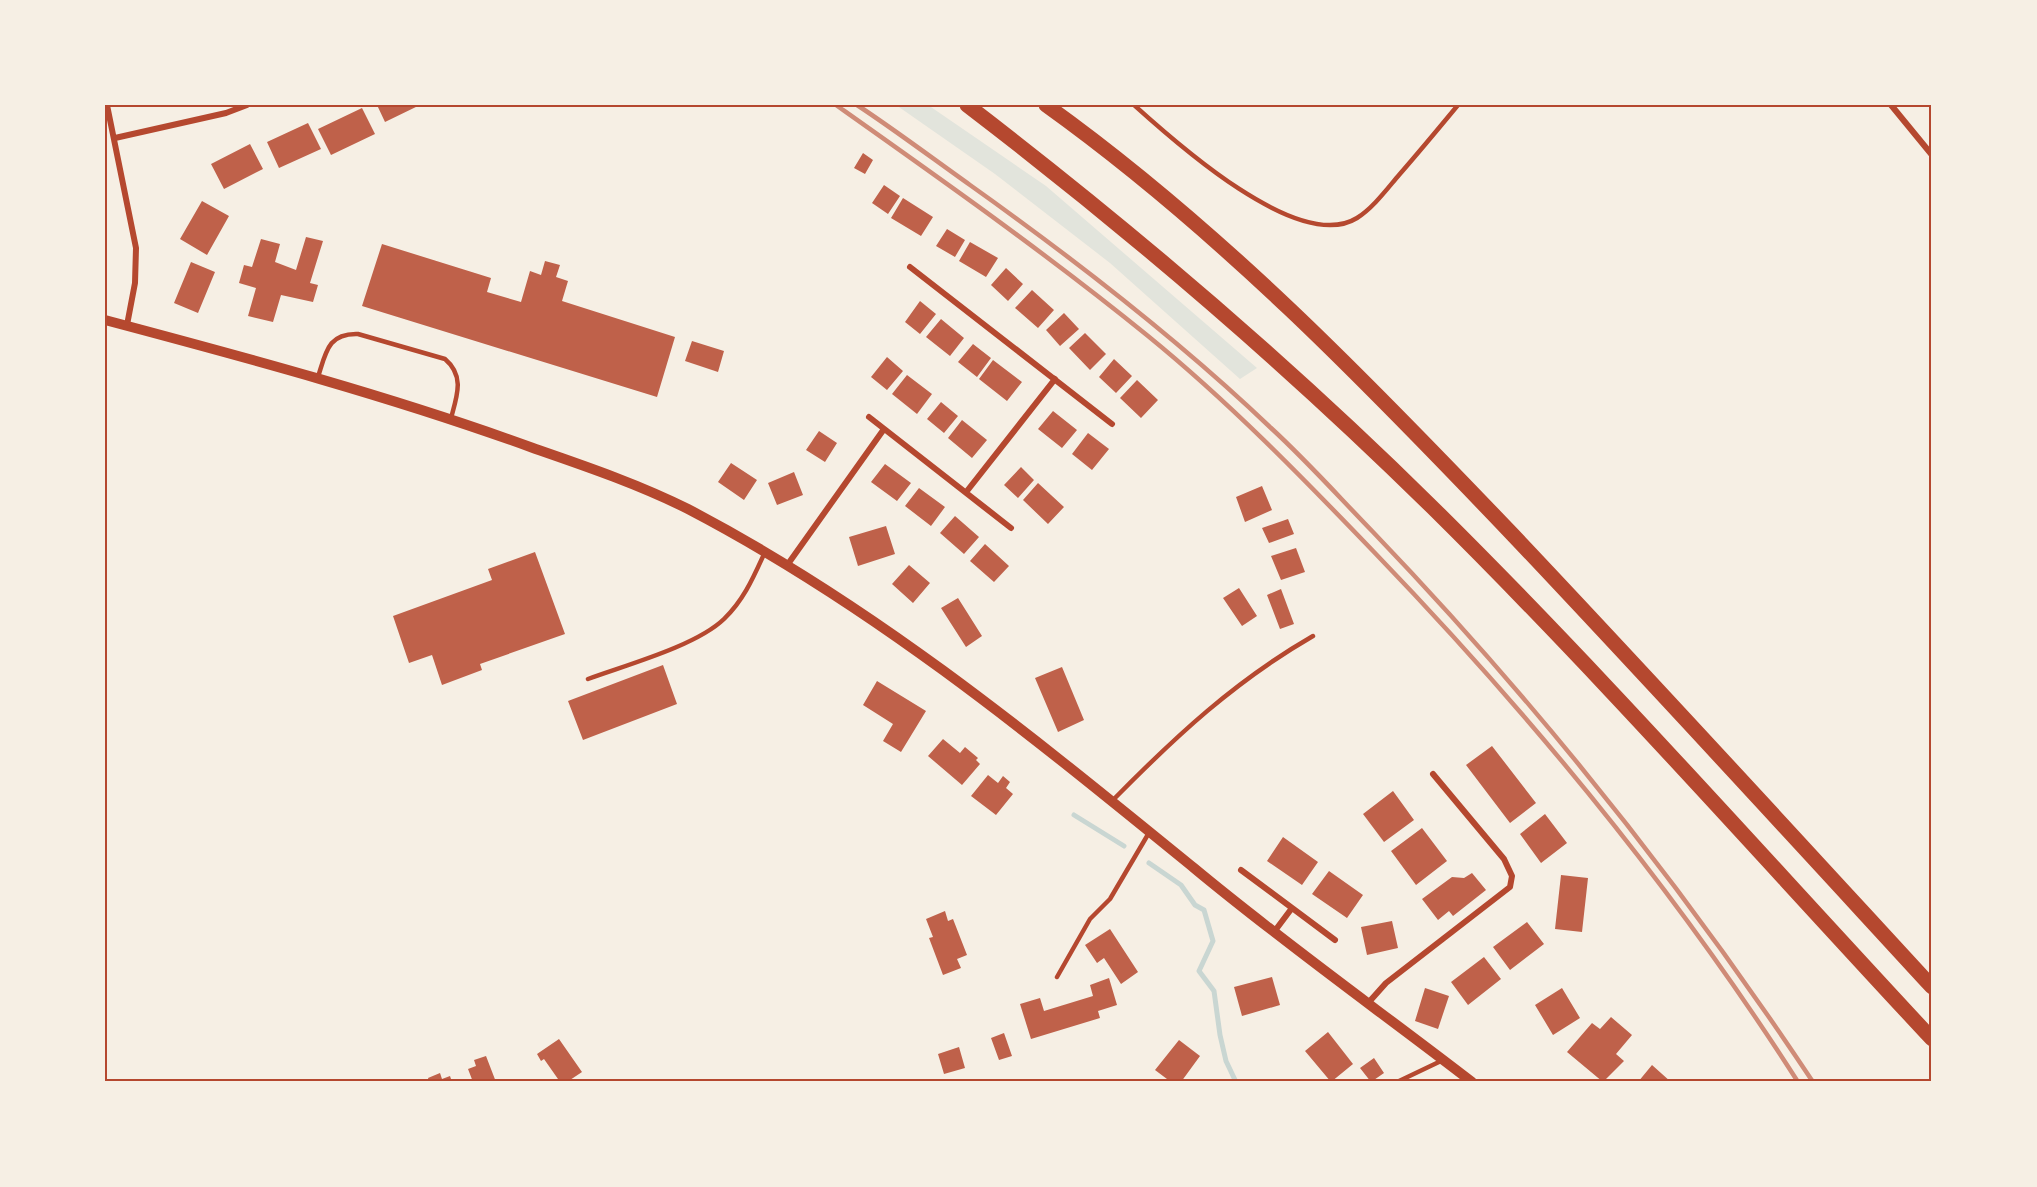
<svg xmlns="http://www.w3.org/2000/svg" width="2037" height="1187" viewBox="0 0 2037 1187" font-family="Lato,sans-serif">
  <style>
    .green { fill: #e2e4dc }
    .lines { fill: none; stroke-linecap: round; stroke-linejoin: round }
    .stream { stroke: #c9d6d2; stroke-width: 5 }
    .building { fill: #bf614a }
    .service { stroke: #b5482f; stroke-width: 4.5 }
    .minor { stroke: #b5482f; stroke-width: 6 }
    .tertiary { stroke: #b5482f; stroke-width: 10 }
    .trunk { stroke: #b5482f; stroke-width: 15 }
    .rail { stroke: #cf8b77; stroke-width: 4.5 }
    .neatline { fill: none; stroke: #b5482f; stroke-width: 2 }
  </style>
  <rect width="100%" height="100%" fill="#f6efe4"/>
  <path class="green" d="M896,105H928L1046,186L1257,368L1240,379L1110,263L995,174Z"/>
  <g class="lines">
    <path class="stream" d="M1074,815L1124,846
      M1149,863L1181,885L1195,905L1204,910L1213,941L1199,971L1214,991L1220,1035L1226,1061L1236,1082"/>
  </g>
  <path class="building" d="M377,105H420L385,122Z
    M362,108L375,134L331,155L318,129Z
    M308,123L321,149L279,168L267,142Z
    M250,144L263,169L224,189L211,164Z
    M863,153L873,160L865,174L854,168Z
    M884,185L900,196L888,214L872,203Z
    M903,198L933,217L921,236L891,218Z
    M202,201L229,216L207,255L180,239Z
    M947,229L965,240L955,257L936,246Z
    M306,237L323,241L310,283L318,285L313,302L281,295L273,322L248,316L256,288L239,283L244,265L252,267L261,239L280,244L275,262L296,270Z
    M970,242L998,258L986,277L959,261Z
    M382,244L491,278L487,292L521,302L530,271L541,275L545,261L560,265L556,277L568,281L562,301L675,337L657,397L362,306Z
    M191,262L215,272L198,313L174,303Z
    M1006,268L1023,284L1008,301L991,285Z
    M1032,290L1054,310L1038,328L1015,308Z
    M920,301L936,314L920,334L905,322Z
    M1064,313L1079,329L1060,346L1046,330Z
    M941,319L964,338L950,356L926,337Z
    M1085,333L1106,354L1090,370L1069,348Z
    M692,341L724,351L718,372L685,361Z
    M973,344L991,358L977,377L958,362Z
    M887,357L903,371L887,390L871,377Z
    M1114,359L1132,376L1116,393L1099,377Z
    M993,360L1022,382L1007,401L979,379Z
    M907,375L932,394L917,414L892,394Z
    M1137,380L1158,400L1141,418L1120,398Z
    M941,402L958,416L944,433L927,419Z
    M1053,411L1077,430L1062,448L1038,429Z
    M962,420L987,440L972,458L948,438Z
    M819,431L837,443L825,462L806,450Z
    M1088,433L1109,449L1092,470L1072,454Z
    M731,463L757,480L744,500L718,482Z
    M885,464L911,483L897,501L871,482Z
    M1021,467L1034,480L1018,498L1004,485Z
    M794,472L803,495L777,505L768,483Z
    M1038,483L1064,507L1048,524L1023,500Z
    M1262,486L1272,510L1245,522L1236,497Z
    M919,488L945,507L931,526L905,506Z
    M955,516L979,537L964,554L940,533Z
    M1288,519L1294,534L1269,543L1262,528Z
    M886,526L895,554L858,566L849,537Z
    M985,544L1009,566L994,582L970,561Z
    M1296,548L1305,572L1281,580L1271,556Z
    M535,552L565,634L480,664L482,670L442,685L432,655L409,663L393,616L492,580L488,569Z
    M909,565L930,583L913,603L892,584Z
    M1239,588L1257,616L1242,626L1223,598Z
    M1281,589L1294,624L1280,629L1267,595Z
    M958,598L982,636L966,647L941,608Z
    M663,665L677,704L583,740L568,701Z
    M1062,667L1084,720L1058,732L1035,678Z
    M877,681L926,711L901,752L883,741L893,724L863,705Z
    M943,739L960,753L965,747L978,758L976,760L980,764L962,785L928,756Z
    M1492,746L1536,803L1510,823L1466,765Z
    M988,775L998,783L1003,776L1010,782L1006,788L1013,794L996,815L971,796Z
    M1393,791L1414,820L1384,842L1363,814Z
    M1545,814L1567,843L1541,863L1520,834Z
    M1422,828L1447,861L1416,885L1391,851Z
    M1283,837L1318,862L1302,885L1267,861Z
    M1329,871L1363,895L1347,918L1312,894Z
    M1472,873L1486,890L1453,916L1449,911L1438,920L1422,899L1452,877L1464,878Z
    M1561,875L1588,878L1582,932L1555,929Z
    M945,911L948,921L953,919L967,955L957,959L961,968L943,975L929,938L933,937L926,919Z
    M1392,921L1398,948L1367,955L1361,927Z
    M1527,922L1544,944L1510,970L1493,947Z
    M1110,929L1138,972L1121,984L1104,958L1097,963L1085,945Z
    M1484,957L1501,979L1468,1005L1451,982Z
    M1272,977L1280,1005L1242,1016L1234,987Z
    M1109,978L1117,1005L1098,1011L1100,1018L1031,1039L1020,1004L1040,998L1044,1011L1093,996L1090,985Z
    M1425,988L1449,996L1438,1029L1415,1021Z
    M1562,988L1580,1018L1553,1035L1535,1005Z
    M1611,1017L1632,1035L1616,1054L1624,1061L1603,1082L1567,1052L1592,1023L1600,1029Z
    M1328,1032L1353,1064L1331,1082L1305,1051Z
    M1004,1033L1012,1056L999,1060L991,1038Z
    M559,1039L582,1072L567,1082H553L558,1079L544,1059L541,1061L537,1054Z
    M1179,1040L1200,1056L1181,1082H1171L1155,1070Z
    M959,1047L965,1068L944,1074L938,1054Z
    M486,1056L496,1082H473L468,1069L476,1066L474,1060Z
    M1374,1058L1384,1073L1371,1082L1360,1068Z
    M1652,1065L1671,1082H1638Z
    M440,1073L442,1079L450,1076L452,1082H429L428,1078Z"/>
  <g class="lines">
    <path class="service" d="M1134,105C1175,142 1299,254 1357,218C1373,208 1387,189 1399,175C1419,152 1439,128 1458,105
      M318,377C326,352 328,333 358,334L445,359C465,376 457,396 451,418
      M588,679C626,665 696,646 724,619C744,600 754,576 765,552
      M1113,800C1176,736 1235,681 1313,636
      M1057,977L1090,919L1110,899L1150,831
      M1397,1082L1441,1061"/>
    <path class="minor" d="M107,105L136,248L135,283L127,325
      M1891,105L1932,155
      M115,138L226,113L247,105
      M910,267L1112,424
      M869,417L1011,528
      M967,491L1055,379
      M788,564L884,429
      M1241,870L1335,940
      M1274,932L1292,908
      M1369,1002L1386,983L1510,887L1512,876L1504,859L1433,774"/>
    <path class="tertiary" d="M105,320C248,358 393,397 533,448C585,466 638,484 688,509C874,606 1033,737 1194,868C1284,943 1380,1011 1472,1082"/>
    <path class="trunk" d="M967,105C1129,229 1286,363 1432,507C1605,678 1766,861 1932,1039
      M1046,105C1219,229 1367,382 1513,535C1654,684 1793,836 1932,987"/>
    <path class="rail" d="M836,105C942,180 1047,254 1148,336C1229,402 1302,477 1374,552C1531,715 1676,891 1798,1082
      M857,105C895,130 932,158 970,185C1074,259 1178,339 1271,428C1307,461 1339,497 1373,532C1536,702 1682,885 1813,1082"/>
  </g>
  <rect width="2037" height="1187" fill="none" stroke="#f6efe4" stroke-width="213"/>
  <rect x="106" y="106" width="1824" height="974" class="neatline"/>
</svg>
